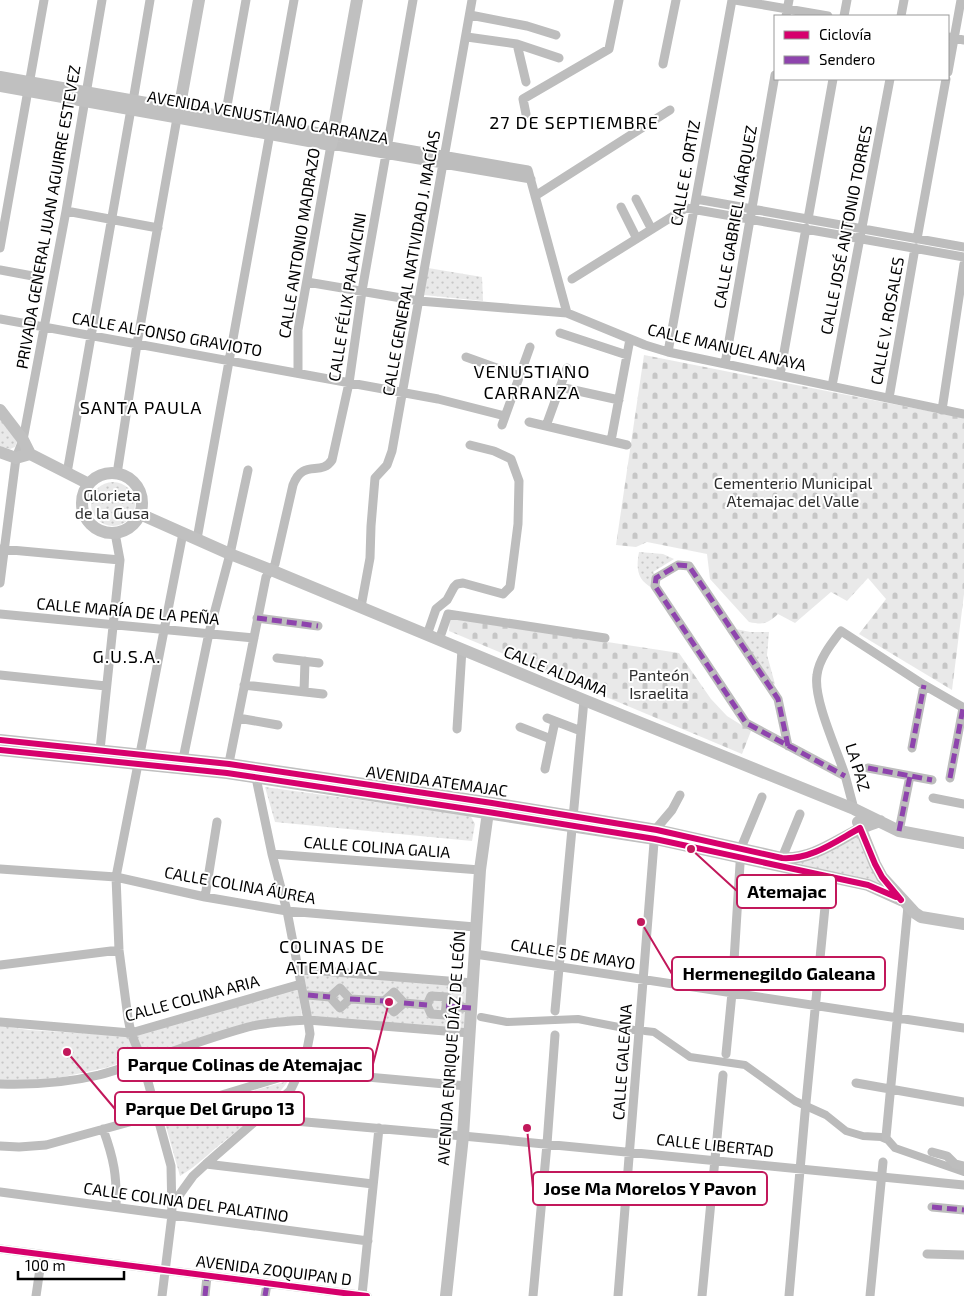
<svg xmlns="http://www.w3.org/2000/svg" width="964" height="1296" viewBox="0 0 964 1296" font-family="'Exo 2',sans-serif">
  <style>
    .cemetery { fill: url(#cemetery-stones) }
    .park { fill: url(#park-dots) }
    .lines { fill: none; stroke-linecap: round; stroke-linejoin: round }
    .canal { stroke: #bbb; stroke-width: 8 }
    .street { stroke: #bdbdbd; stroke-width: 9 }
    .secondary { stroke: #c0c0c0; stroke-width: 12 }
    .quiet { stroke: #8e44ad; stroke-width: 5; stroke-dasharray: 10 5; stroke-linecap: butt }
    .cycleway-casing { stroke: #fff; stroke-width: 9 }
    .cycleway { stroke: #d6006c; stroke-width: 6 }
    .labels { text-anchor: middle; stroke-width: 4; stroke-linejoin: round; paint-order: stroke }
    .street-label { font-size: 16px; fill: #000; stroke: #fff }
    .park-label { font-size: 16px; fill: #2e2e2e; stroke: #fff }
    .neighbourhood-label { font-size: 18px; letter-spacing: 1px; fill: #000; stroke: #fff }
    .leader { fill: none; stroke: #c2185b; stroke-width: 2 }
    .callout-dot { fill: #c2185b; stroke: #fff; stroke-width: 2 }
    .callout { fill: #fff; stroke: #c2185b; stroke-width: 2 }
    .callout-label { font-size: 18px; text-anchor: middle; font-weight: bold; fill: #000 }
  </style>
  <defs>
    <pattern id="cemetery-stones" width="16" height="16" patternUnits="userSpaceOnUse" patternTransform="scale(1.25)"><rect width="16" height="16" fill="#e9e9e9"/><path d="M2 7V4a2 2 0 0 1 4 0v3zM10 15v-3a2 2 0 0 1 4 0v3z" fill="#c6c6c6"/></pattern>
    <pattern id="park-dots" width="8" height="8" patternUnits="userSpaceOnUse" patternTransform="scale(1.25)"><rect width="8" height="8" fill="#e9e9e9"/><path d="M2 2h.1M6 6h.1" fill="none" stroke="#c6c6c6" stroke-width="1.8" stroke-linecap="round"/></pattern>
  </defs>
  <rect width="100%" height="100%" fill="#fff"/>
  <path class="cemetery" d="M644,355L964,418V594L952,690L859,634L886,599L868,578L847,601L831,592L795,623L778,614C767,624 764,625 749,622L710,579L707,554L647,542L636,547L616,545Z
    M450,618L679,653L711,699L727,716L751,731L742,754L449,631Z"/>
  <path class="park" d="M428,268L482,277L483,301L424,295Z
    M0,415L17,442L15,447L10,449L0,446Z
    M91 504a22 22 0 1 1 44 0a22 22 0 1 1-44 0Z
    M639,552L663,554L674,559L653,572L656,576L652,588C637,579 636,569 639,552Z
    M736,629L750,632H769L767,655L775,684L771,686Z
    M265,787L470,815L475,824L472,841L275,822Z
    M857,834L890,892L777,859Z
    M302,973L470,987L466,1030L312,1018Z
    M298,988L302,1017L146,1058L135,1035Z
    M0,1026L29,1030L128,1036L136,1058L105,1068L44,1081H0Z
    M288,1081C270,1107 241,1127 217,1147C205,1157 194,1168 180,1176L163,1116Z"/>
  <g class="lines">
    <path class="canal" d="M481,1017L507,1022L578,1019L634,1030
      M645,1031L654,1032L690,1057L745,1065L795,1101L826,1115L846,1131L863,1136L881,1137L888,1140L895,1148L964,1172"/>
    <path class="street" d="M735,0L828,16
      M470,15L527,26L556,35
      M786,16L789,0
      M844,16L847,0
      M901,16L904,0
      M467,37L517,44L559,58
      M948,37L964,40
      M517,44L526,82
      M663,64L676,0
      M948,72L961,0
      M133,101L150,0
      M526,114L523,99L609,49L619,0
      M225,117L246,0
      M333,136L528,170L567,313
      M535,196L670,110
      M636,199L651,228
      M696,199L964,247
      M621,207L636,237
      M66,211L158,228
      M808,219L833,79
      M917,239L946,79
      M0,248L44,0
      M0,270L38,277
      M572,279L686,208L964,257
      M307,282L419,301L567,313L645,345L668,352L964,414
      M0,319L438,399L505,416
      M560,333L627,355
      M668,352L732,0
      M466,357L519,376
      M725,364L775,75
      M298,373V330L331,145L531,179
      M780,375L806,228
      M832,386L890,79
      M560,387L619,400
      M889,398L915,248
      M942,410L964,264
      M529,422L627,445
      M502,425L530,347
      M546,426L567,368
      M611,441L630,339
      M67,473L131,109
      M117,474L137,344L177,118
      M197,539L294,0
      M0,549L120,560
      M0,583L16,458L23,440L66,211L102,0
      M361,607L370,558L371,526L375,478L387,465L392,451L472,0
      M0,614L254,638
      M257,618L318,626
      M427,635L436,609L447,600L454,587L457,584L463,583L503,594L510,587L518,524L519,481L511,459L494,451L470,445
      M439,640L448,614L605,638
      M277,658L319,663
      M0,675L106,686
      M244,685L323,694
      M304,692L305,661
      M238,718L278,725
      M547,718L581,731
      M520,727L551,739
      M457,729L462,649
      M788,746L778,699L689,566L678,565L656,578L655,586L746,723L845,776
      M912,748L924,685
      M100,750L120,560L115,533
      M183,759L209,633L230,554L248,470
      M228,768L266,577L275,564L293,485C303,458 321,477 332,460L349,383L362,291L413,0
      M868,768L932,780
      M545,769L555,721
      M950,778L963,708
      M933,798L964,804
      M854,809C851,798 848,786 845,775C837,750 813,699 817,675C819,659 831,644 841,631L924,685L964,708
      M899,831L910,776
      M272,854L480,870
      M782,858L800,814
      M0,869L116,877L205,897L287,911L475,927
      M205,897L217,822
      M475,954L964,1028
      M0,965L119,950
      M297,969L473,983
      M340,988L350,999L340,1008L330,997Z
      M394,992L404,1003L394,1012L384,1001Z
      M308,995L330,997
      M431,996L447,997L445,1015L431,1014L427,1005Z
      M350,999L384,1001
      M404,1003L427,1005
      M446,1006L472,1008
      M555,1011L584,700
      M0,1022L131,1033L301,984
      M726,1054L732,993L741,848L762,797
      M856,1083L964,1102
      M0,1084C33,1085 66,1083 99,1075C149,1061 197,1041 248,1027C268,1022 288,1021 308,1020L470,1033
      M261,1118L463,1136L964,1185
      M103,1129C114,1159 117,1176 116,1207
      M886,1137L908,906
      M0,1146L19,1147L46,1145L162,1113L301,1071L467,1086
      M932,1152L947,1156L955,1164L964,1166
      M206,1164L373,1184
      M0,1192L368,1241
      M172,1205L193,1176L206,1164L290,1091L305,1060L310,1034L308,1020L287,911L272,854L255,773
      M932,1207L964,1210
      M0,1249L367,1296
      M927,1254L964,1255
      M362,1295L379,1128
      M36,1296L42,1255
      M162,1296L172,1215L171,1166L142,1060L131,1033L128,1018L119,950L116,877L183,533
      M205,1296L207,1276
      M265,1296L267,1284
      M533,1296L547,1144L555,1035
      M618,1296L655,830L672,810L680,795
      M702,1296L723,1075
      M789,1296L805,1113L828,876
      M870,1296L883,1162"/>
    <path class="secondary" d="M0,77L333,136
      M0,86L331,145L357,0
      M178,116L199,0
      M0,410L23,440L30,454L89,484
      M0,452L16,458L30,454
      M82 503a30 30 0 1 1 60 0a30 30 0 1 1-60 0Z
      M140,514L230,554L271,570L584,700L854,809L899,831L964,843
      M0,740L229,764L492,803L657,830L782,858C811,860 834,842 858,830C865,826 872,824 880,821
      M0,750L227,773L655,839L868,885L901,900
      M858,822L875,864L882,877L915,913L921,917L964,924
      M446,1296L463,1136L480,870L488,812L491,805"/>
    <path class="quiet" d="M257,618L318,626
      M788,746L778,699L689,566L678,565L656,578L655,586L746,723L845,776
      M912,748L924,685
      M868,768L932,780
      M950,778L963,708
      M899,831L910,776
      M308,995L330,997
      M350,999L384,1001
      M404,1003L427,1005
      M446,1006L472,1008
      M932,1207L964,1210
      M205,1296L207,1276
      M265,1296L267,1284"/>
    <g class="cycleway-casing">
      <path id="cycleway" d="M0,740L229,764L492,803L657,830L782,858C811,860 836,841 860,828L875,864L882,877L901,900
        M0,750L227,773L488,812L655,839L868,885L896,897
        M0,1249L367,1296"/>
    </g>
    <use href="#cycleway" class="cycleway"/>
  </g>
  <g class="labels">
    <g class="street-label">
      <text transform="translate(268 117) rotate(10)" y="6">AVENIDA VENUSTIANO CARRANZA</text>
      <text transform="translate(685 173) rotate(-80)" y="6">CALLE E. ORTIZ</text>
      <text transform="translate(48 217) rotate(-80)" y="6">PRIVADA GENERAL JUAN AGUIRRE ESTEVEZ</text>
      <text transform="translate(735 217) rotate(-80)" y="6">CALLE GABRIEL MÁRQUEZ</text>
      <text transform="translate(846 230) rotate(-79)" y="6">CALLE JOSÉ ANTONIO TORRES</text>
      <text transform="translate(299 243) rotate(-81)" y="6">CALLE ANTONIO MADRAZO</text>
      <text transform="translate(411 263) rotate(-80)" y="6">CALLE GENERAL NATIVIDAD J. MACÍAS</text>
      <text transform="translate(347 297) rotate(-81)" y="6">CALLE FÉLIX PALAVICINI</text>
      <text transform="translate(887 321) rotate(-80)" y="6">CALLE V. ROSALES</text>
      <text transform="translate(167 334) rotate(10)" y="6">CALLE ALFONSO GRAVIOTO</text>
      <text transform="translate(727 347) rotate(13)" y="6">CALLE MANUEL ANAYA</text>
      <text transform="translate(128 611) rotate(5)" y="6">CALLE MARÍA DE LA PEÑA</text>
      <text transform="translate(556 671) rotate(22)" y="6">CALLE ALDAMA</text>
      <text transform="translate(858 767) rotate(73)" y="6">LA PAZ</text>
      <text transform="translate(437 781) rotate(8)" y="6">AVENIDA ATEMAJAC</text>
      <text transform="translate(377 847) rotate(4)" y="6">CALLE COLINA GALIA</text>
      <text transform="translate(240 885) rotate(10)" y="6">CALLE COLINA ÁUREA</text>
      <text transform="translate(573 954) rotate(9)" y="6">CALLE 5 DE MAYO</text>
      <text transform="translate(192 998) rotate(-15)" y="6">CALLE COLINA ARIA</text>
      <text transform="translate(451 1048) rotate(-86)" y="6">AVENIDA ENRIQUE DÍAZ DE LEÓN</text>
      <text transform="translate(622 1062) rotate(-86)" y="6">CALLE GALEANA</text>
      <text transform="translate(715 1145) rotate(6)" y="6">CALLE LIBERTAD</text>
      <text transform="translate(186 1202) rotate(8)" y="6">CALLE COLINA DEL PALATINO</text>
      <text transform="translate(274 1270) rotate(7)" y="6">AVENIDA ZOQUIPAN D</text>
    </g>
    <g class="park-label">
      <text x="793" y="489">Cementerio Municipal<tspan x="793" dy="18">Atemajac del Valle</tspan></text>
      <text x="112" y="501">Glorieta<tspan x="112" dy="18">de la Gusa</tspan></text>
      <text x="659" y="681">Panteón<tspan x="659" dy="18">Israelita</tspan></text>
    </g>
    <g class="neighbourhood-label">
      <text x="574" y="129">27 DE SEPTIEMBRE</text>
      <text x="532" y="378">VENUSTIANO<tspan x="532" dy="21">CARRANZA</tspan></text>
      <text x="141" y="414">SANTA PAULA</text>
      <text x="127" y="663">G.U.S.A.</text>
      <text x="332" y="953">COLINAS DE<tspan x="332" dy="21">ATEMAJAC</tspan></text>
    </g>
  </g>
  <path class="leader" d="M691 849L737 891M641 922L672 974M389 1002L373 1064M67 1052L115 1109M527 1128L533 1188"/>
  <g class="callout-dot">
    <circle cx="691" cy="849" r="5"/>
    <circle cx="641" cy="922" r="5"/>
    <circle cx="389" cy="1002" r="5"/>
    <circle cx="67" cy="1052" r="5"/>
    <circle cx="527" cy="1128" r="5"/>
  </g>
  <g class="callout">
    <rect x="737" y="875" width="99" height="33" rx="5"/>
    <rect x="672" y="957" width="213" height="33" rx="5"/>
    <rect x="118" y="1048" width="255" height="33" rx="5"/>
    <rect x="115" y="1092" width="189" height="33" rx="5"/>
    <rect x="533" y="1172" width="234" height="33" rx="5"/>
  </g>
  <g class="callout-label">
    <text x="787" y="898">Atemajac</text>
    <text x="779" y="980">Hermenegildo Galeana</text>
    <text x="245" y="1071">Parque Colinas de Atemajac</text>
    <text x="210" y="1115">Parque Del Grupo 13</text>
    <text x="650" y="1195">Jose Ma Morelos Y Pavon</text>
  </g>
  <rect x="774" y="15" width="175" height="65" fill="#ffffff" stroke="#999999"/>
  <rect x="784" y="31" width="25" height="8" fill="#d6006c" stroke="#999999"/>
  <text x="819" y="40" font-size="15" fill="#000000">Ciclovía</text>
  <rect x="784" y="56" width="25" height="8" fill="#8e44ad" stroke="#999999"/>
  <text x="819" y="65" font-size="15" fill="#000000">Sendero</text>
  <path d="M18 1271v8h106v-8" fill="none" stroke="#000000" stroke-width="2.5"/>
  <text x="25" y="1271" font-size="15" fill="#000000" stroke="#ffffff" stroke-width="4" paint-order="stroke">100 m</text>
</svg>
